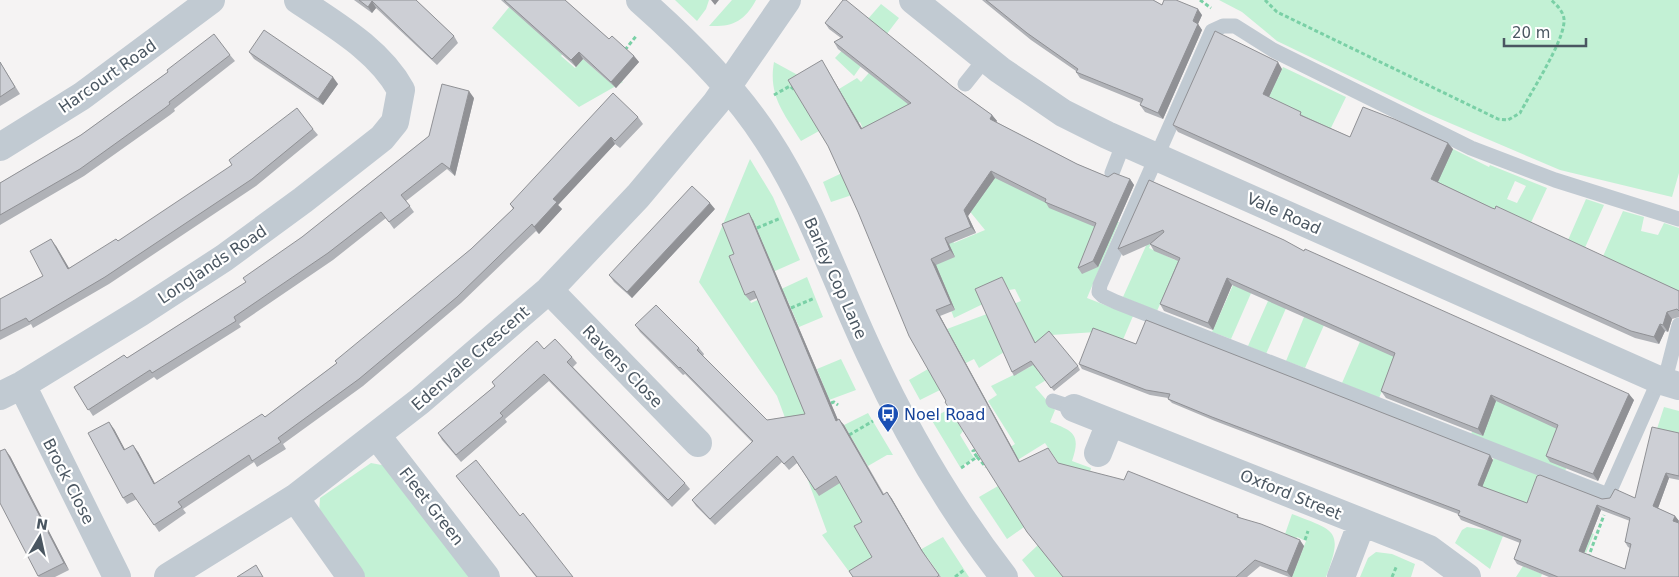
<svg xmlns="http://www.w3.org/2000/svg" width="1679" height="577" viewBox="0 0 1679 577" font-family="'DejaVu Sans',sans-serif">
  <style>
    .green { fill: #c3f1d5; fill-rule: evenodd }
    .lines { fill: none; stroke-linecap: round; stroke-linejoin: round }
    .path { stroke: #7ad0a6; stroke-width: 3; stroke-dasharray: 4 2.5; stroke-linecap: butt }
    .lane { stroke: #c1cad2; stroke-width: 15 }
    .street { stroke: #c1cad2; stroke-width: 28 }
    .wall { fill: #b0b2b7; fill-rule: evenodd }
    .shaded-wall { fill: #909195 }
    .building { fill: #cdcfd5; stroke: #909195; fill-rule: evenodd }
    .labels { text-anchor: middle; stroke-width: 4.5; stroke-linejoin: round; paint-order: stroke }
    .street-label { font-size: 16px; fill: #4a5661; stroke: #fff }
    .transit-label { font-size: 16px; fill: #164399; stroke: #fff; text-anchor: start }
  </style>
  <rect width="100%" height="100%" fill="#f5f3f3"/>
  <path class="green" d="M675,0H709L706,9L697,21Z
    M732,0H756C744,22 732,27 709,26Z
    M1219,0H1679V173L1672,197L1560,170L1424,112L1277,41L1242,12Z
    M881,4L899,18L886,35L867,20Z
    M510,6L544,38L569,46L561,56L575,68L583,59L606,79L612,73L623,82L579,107L492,28Z
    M848,44L866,59L854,76L835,58Z
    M774,62L805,79L839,89L857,78L861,82L874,67C883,91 898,95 920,104L866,135L860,122L824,140L819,131L801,141C784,113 768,96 774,62Z
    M1283,67L1346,97L1329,132L1270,134L1268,74L1278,78Z
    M1433,139L1489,167L1490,165L1547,188L1520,246L1424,181ZM1515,181L1526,186L1517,203L1507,199Z
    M750,159L773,197L800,260L775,271L739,261L734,263L751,303L807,277L823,317L799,327L787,299L763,308L886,561L853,577L822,535L827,532L777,396L699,282Z
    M842,173L852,195L831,202L823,182Z
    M994,176L1119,222L1087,298L1133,316L1122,342L1096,332L1051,335L1054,375L1035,387L1055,410L1050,422C1074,431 1081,435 1072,461L1091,468L1083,499L1045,443L992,476L984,464L1015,444L988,401L997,395L991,386L1030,367L1012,347L979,368L974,359L966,363L947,329L1021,301L1015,289L1009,290L1004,281L985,303L954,318L902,186L949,231L954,243L985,230L963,203Z
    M1586,199L1604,205L1583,252L1558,263Z
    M1623,211L1644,217L1641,231L1658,235L1664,223L1679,228V298L1593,279Z
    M1154,228L1158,229L1149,248L1175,260L1187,243L1157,311L1123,297Z
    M1259,275L1231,339L1212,332L1233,285L1245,290Z
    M1294,290L1266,354L1248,346L1268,301Z
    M1332,307L1305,368L1286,361L1304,317Z
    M1368,323L1405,340L1379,398L1342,383Z
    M841,359L856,390L829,400L817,369Z
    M928,369L940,390L920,400L909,380Z
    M1489,398L1588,421L1565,471L1471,434Z
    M1664,407L1679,411V437L1656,432Z
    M949,409L963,431L960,435L974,458L960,467L931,419Z
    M868,413L893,455H887L868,466L844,425Z
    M1494,457L1545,477L1587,531L1594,534L1586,553L1466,484H1483Z
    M371,463L387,466L473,577H363L319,513L320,498Z
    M998,486L1024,527L1007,539L979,497Z
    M1292,514C1335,531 1344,529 1326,577H1292L1306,541L1297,537L1295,542L1284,537Z
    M1467,527L1487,530L1503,536L1490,569L1455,543L1462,530Z
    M943,537L969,577H941L927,557L898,577L918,551Z
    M1038,545L1064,577H1035L1022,560Z
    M1376,552L1392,554L1415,564L1411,577H1360L1368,558Z
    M1523,566L1542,574L1541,577H1516Z"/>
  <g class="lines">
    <path class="path" d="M1200,0L1211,8
      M1265,0L1277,12L1498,119L1508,120L1520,113C1531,92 1563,43 1564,22C1565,13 1557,5 1551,0
      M625,50L637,35
      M774,95L790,86L795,90
      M757,228L781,218
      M791,308L815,298
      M831,403L834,402L838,405
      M849,435L873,421
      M977,457L986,467
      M961,468L977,457L973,451L975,450
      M1305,540L1308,531
      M1588,558L1604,515
      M955,577L964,570
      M1392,577L1397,565"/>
    <path class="lane" d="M965,84L985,59
      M1112,173L1124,142
      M1679,219L1555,180L1471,148L1273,50L1235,26H1223L1212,31L1100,285L1099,292L1103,296L1116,302L1608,495L1659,380L1668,368L1679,325
      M1053,401L1074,408"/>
    <path class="street" d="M640,0C683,38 736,90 767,139C811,206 836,282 870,354C906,432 951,509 1004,577
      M913,0L1000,70L1063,113L1107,135L1659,380L1679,386
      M0,147L82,96L211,0
      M549,290L698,443
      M22,385L117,577
      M0,396L22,385L141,312L224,258L303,200L382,138L395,122L401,90C379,50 335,25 298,0
      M1074,408L1402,538L1429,549L1467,577
      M377,436L486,577
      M1098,453L1110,423
      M295,498L351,577
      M168,577L295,498L420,401L549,290L638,196L716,103L787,0
      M1341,577L1362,522"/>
  </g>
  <path class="wall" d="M354,0H416L454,36L458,43L437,65L376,8L372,13Z
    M501,0H565L609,39L634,56L639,62L616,88L583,59L576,67Z
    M982,0H1153L1162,5L1202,15L1198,24L1202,30L1163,119L1145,112L1140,105L1141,103L1080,78L1076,72V71L1031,40Z
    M825,23L953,87L992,115L997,121L996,122L1077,164L1108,177L1130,179L1134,185L1098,267L1082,274L1078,268L1095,227L1049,208L1046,203L995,178L968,216L976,233L949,244L955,257L936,265L955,310L940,316L1020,462L1058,463L1238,515L1239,517L1304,546L1292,577H1289L1260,566L1247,577H1063L1027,532L946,401L826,67L862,129L909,105L838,49L834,42L841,38L829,29Z
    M249,52L338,84L323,105L254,59Z
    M230,55L235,61L174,109L175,111L170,115L84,176L0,225V183L81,135L168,72Z
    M0,62L20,94L0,106Z
    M1282,69L1269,97L1304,116L1350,137L1453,149L1438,182L1492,208L1679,291V317L1672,319L1668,332L1665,331L1659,344L1635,338L1178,132L1173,125Z
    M474,98L455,176L447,169L406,201L414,212L394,229L386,218L333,260L239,324L241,327L157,380L154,377L93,416L74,387L127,358L246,282L429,136Z
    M638,117L643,124L620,148L615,144L558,205L562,209L539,234L536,231L461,303L363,386L283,444L286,449L257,467L254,462L183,509L186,513L159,532L137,499L127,504L123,498L114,429L125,450L138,452L155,484L265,417L337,363L471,249L513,209L510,204Z
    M313,129L318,135L256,186L109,284L33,328L31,324L0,340V299L43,276L56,246L69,268L118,241Z
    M1149,180L1304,251L1634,400L1598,481L1550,462L1546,456L1557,429L1496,401L1483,436L1386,398L1381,391L1394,357L1232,285L1213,330L1164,311L1160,304L1178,261L1154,251L1150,244L1123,256L1118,249Z
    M715,209L632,298L614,282L609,275Z
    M753,220L838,420L844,425L884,494L887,492L892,499L925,556L941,577H853L872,557L862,522L840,483L819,496L797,463L789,470L782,462L715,525L696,506L692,500L752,442L685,374L683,375L640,332L635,325L699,348L704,354L703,356L767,420L805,414L757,298L750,301L745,295L734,254Z
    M1004,281L1035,342L1078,366L1080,370L1054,391L1033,365L1014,376L1012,372Z
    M1136,344L1493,460L1482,487L1527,503L1635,498L1679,433V480L1669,478L1658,508L1675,516L1679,521L1678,523L1679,577H1549L1517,564L1514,559L1520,543L1461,520L1458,515V514L1215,421L1172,403L1168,399V398L1150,395L1082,369L1079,364ZM1601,510L1630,521L1625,542L1628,547L1630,548L1625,569L1584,553Z
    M544,349L572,357L577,363L573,367L685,483L690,489L672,507L549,381L505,419L507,422L461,462L442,440L438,433L495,386L492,382Z
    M10,456L69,570L55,577H39L38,576Z
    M456,476L520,516L573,577H536Z"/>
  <path class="shaded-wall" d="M711,0H719L715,5Z
    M372,1L376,8L372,13L368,7Z
    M1198,9L1202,15L1198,24L1202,30L1163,119L1158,113Z
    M579,52L583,59L576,67L571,60Z
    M634,56L639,62L616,88L611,82Z
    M822,60L826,67L866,135L861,129Z
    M1278,62L1282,69L1267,101L1263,94Z
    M333,77L338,84L323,105L318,99Z
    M469,91L474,98L455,176L450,169Z
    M992,115L997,121L994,125L990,119Z
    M611,137L615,144L558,205L562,209L539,234L534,227L553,199Z
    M1448,143L1453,149L1436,186L1431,179Z
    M991,171L995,178L968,216L976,233L971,227L964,210Z
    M1130,179L1134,185L1098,267L1093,261Z
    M710,203L715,209L632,298L627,292Z
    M749,213L753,220L841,427L836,421Z
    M945,238L949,244L955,257L950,250Z
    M51,239L56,246L73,275L68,269Z
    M931,259L936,265L955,310L951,304Z
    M1227,278L1232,285L1213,330L1208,323Z
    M936,310L940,316L1023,468L1019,462Z
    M1667,312L1672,319L1668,332L1663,325Z
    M1660,324L1665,331L1659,344L1654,337Z
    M1629,394L1634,400L1598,481L1593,474Z
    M1491,395L1496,401L1483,436L1478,429Z
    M839,419L844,425L887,501L883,495Z
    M109,422L114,429L129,457L124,450Z
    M133,445L138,452L159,491L154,484Z
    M5,449L10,456L69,570L64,563Z
    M1490,455L1493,460L1481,490L1478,485Z
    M1666,473L1669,478L1657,511L1653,506Z
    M887,492L892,499L926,557L922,551Z
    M1597,505L1601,510L1583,556L1579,551Z
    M1675,516L1679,521L1677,526L1673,521Z
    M1300,540L1304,546L1292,577H1291L1287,572Z"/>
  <path class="building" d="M359,0H416L454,36L432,59L372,1L368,7Z
    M504,0H565L609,39L612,36L634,56L611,82L579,52L571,60Z
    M843,0H846L953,87L992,115L990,119L1077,164L1108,177L1114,173L1130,179L1093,261L1078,268L1096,223L1045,202L1046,199L991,171L964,210L971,227L945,238L950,250L931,259L951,304L936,310L1019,462L1048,448L1058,463L1124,480L1128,471L1238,515L1237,517L1261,524L1300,540L1287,572L1255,560L1236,577H1063L1027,532L945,402L946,401L909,336L858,212L828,146L788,80L822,60L861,129L911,103L834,42L843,37L825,23Z
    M986,0H1153L1162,5L1164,0H1176L1198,9L1193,21L1198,24L1158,113L1140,105L1143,99L1076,72L1078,69L1027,33Z
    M264,30L333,77L318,99L249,52Z
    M1215,31L1278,62L1263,94L1301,112L1300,115L1350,137L1363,107L1394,119L1448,143L1431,179L1492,208L1495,209L1496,206L1679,291V311L1677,309L1667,312L1663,325L1660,324L1654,337L1631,331L1173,125Z
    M214,34L230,55L169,102L170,104L165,108L80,169L0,215V183L81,135L168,72L167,70Z
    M0,62L15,87L0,97Z
    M442,84L469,91L450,169L442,163L401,195L410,206L389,222L381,212L328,253L234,317L236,321L152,373L150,370L88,410L74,387L124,355L127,358L246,282L243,278L302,237L429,136Z
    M613,93L638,117L615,141L611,137L553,199L557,202L534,227L532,224L457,297L359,379L278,438L281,442L252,461L249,455L178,502L182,507L154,525L132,493L123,498L88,433L109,422L124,450L133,445L154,484L262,414L265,417L337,363L335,361L471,249L514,208L510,204Z
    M297,108L313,129L252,179L105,277L29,322L26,318L0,331V299L43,276L30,251L51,239L68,269L116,239L118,241L232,165L229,160Z
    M1149,180L1284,240L1304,251L1305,249L1629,394L1593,474L1546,456L1558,425L1491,395L1478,429L1381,391L1395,353L1227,278L1208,323L1160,304L1180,258L1150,244L1164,232L1163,230L1118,249Z
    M692,186L710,203L627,292L609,275Z
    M749,213L836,421L839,419L883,495L887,492L922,551L939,575L937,577H853L849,571L872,557L854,526L862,522L836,476L815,490L793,456L784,464L777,456L710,519L692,500L753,441L680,367L679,368L635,325L656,305L699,348L697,350L767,420L805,414L754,291L745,295L729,256L734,254L722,224Z
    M1002,277L1035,343L1049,331L1078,366L1051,388L1031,361L1012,372L975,289Z
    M1146,320L1490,455L1478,485L1527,503L1537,476L1540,475L1602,499L1610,498L1615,489L1635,498L1652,427L1679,433V476L1666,473L1653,506L1675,516L1673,521L1679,523V577H1558L1514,559L1521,540L1458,515L1460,511L1212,417L1168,399L1170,394L1146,390L1079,364L1093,328L1136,344ZM1597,505L1630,518L1625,542L1631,544L1625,569L1579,551Z
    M555,339L572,357L567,362L685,483L668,500L544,374L500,413L503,416L456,455L438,433L495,386L492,382L537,341L544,349Z
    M5,449L64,563L38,576L0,503V451Z
    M476,460L520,516L523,513L573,577H537L456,476Z
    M256,565L263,577H237Z"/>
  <defs>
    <g id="bus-pin" transform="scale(1.125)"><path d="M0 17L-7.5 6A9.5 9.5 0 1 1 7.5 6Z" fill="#1a4fb4" stroke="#fff"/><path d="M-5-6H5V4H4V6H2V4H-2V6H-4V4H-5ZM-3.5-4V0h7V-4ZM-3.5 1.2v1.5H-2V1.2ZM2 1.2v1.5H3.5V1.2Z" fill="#fff"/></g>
  </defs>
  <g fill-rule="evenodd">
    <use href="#bus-pin" x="888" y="414"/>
  </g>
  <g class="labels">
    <g class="street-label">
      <text transform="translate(107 76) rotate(-35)" y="6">Harcourt Road</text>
      <text transform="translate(1284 213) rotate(24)" y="6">Vale Road</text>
      <text transform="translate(212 264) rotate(-34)" y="6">Longlands Road</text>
      <text transform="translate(836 278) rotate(66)" y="6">Barley Cop Lane</text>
      <text transform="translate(470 358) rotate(-41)" y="6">Edenvale Crescent</text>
      <text transform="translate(623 366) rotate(46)" y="6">Ravens Close</text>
      <text transform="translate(69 481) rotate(63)" y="6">Brock Close</text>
      <text transform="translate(1291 494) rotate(22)" y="6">Oxford Street</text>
      <text transform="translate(432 506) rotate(52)" y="6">Fleet Green</text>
    </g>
    <g class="transit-label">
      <text x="904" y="420">Noel Road</text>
    </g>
  </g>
  <g transform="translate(40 537) rotate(9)" stroke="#ffffff" stroke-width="4" paint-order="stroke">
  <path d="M0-4L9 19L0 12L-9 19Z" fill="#4a5661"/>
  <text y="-8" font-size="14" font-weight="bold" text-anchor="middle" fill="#4a5661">N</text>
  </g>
  <path d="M1504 38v8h82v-8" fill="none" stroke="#4a5661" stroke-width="2.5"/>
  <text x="1512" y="38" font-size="15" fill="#4a5661" stroke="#ffffff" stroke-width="4" paint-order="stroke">20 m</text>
</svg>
